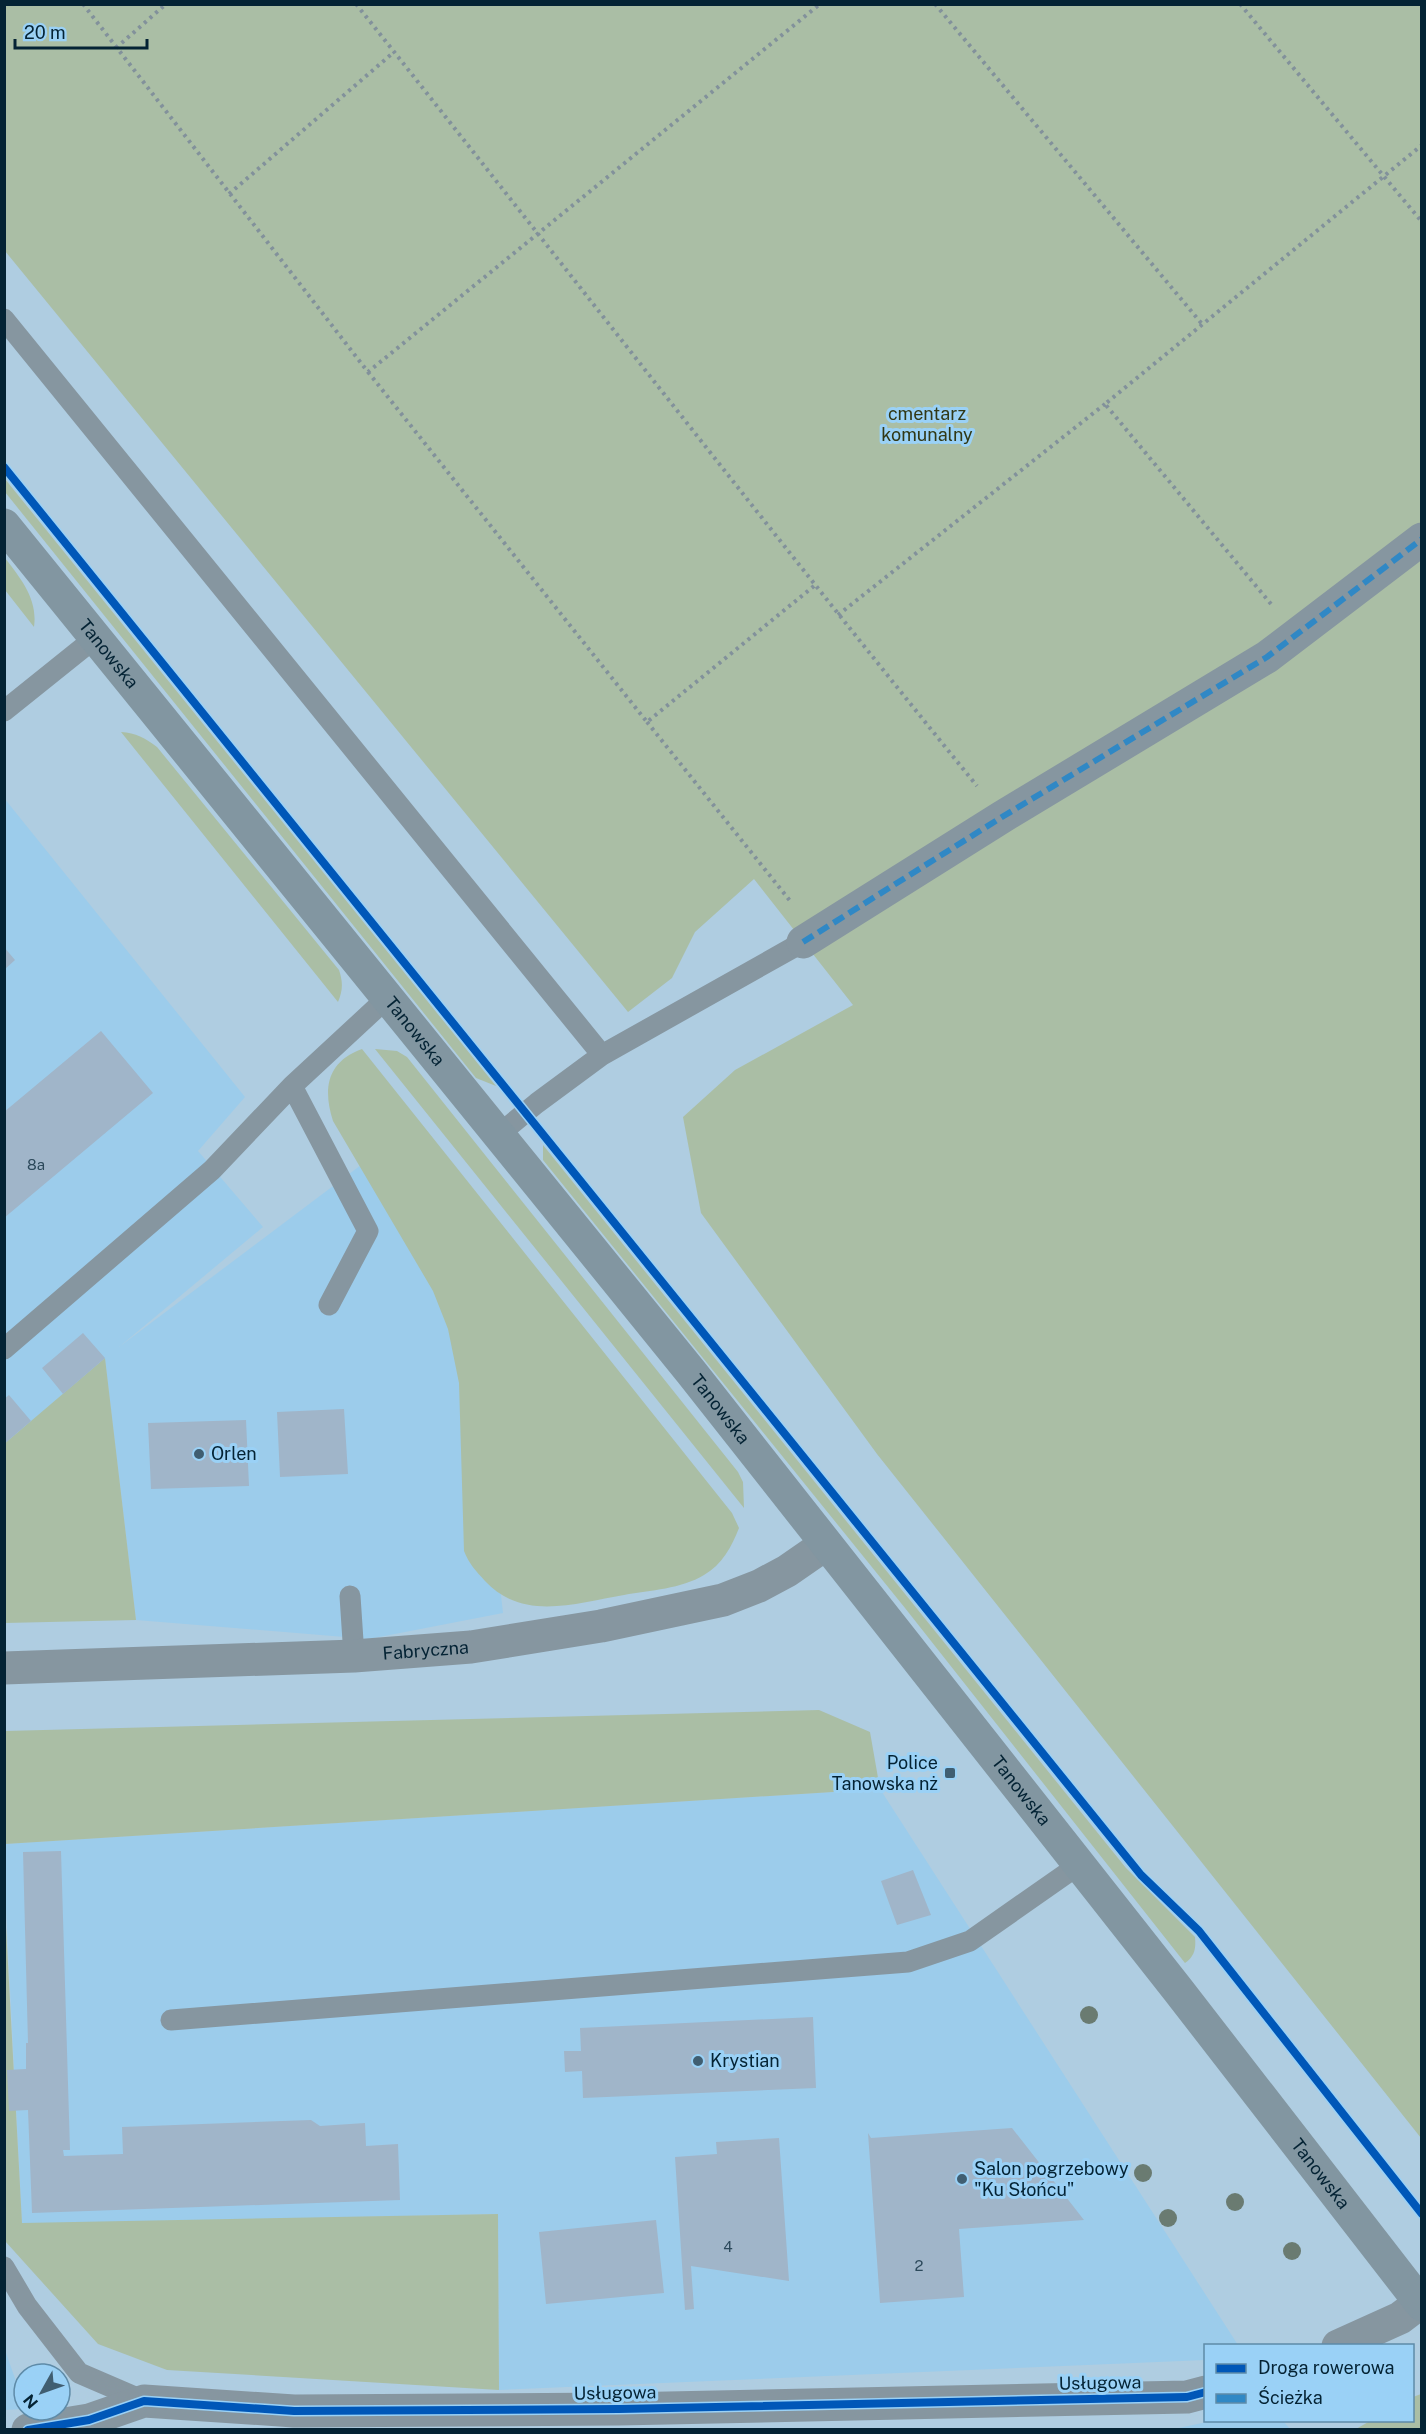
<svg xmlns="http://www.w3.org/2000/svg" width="1426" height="2434" viewBox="0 0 1426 2434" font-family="'Public Sans',sans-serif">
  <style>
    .built { fill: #9ccceb }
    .green { fill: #aabea5 }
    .building { fill: #a0b5c9 }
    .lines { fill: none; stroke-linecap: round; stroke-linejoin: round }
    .path { stroke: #82919b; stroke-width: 4; stroke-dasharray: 3 4.5; stroke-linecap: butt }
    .lane { stroke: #8696a0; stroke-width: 21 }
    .street { stroke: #8696a0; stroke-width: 33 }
    .secondary { stroke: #8296a1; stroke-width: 33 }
    .quiet { stroke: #3088c5; stroke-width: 6; stroke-dasharray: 12 6; stroke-linecap: butt }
    .cycleway-casing { stroke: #9ad1f6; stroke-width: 11 }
    .cycleway { stroke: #0057b8; stroke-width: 8 }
    .tree { fill: #6a7b71 }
    .poi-dot { fill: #405e71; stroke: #9ad1f6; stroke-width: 2 }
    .labels { text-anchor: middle; stroke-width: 6; stroke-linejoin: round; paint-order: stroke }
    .number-label { font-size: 15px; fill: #2c495b }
    .park-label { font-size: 18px; fill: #313815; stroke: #9ad1f6 }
    .street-label { font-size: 18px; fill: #042334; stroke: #9ad1f6 }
    .poi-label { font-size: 18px; fill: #042334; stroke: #9ad1f6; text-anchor: start }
  </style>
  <rect width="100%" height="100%" fill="#afcde1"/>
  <path class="built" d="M4,798L245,1097L198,1151L263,1227L119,1347L365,1162L472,1341L503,1613L369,1639L136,1620L105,1359L5,1444Z
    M880,1789L1238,2345L1206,2346L1205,2360L499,2390L498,2214L22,2224L5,1890L4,1844Z
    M5,2350L24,2404V2409L5,2410Z
    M1216,2420L1283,2421L1290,2429H1174Z"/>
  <path class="green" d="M4,5H1421V2138L877,1454L701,1213L683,1117L735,1070L853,1005L754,879L695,932L672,978L628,1012L5,251Z
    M5,479L496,1086L476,1078L5,492Z
    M5,558C21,579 38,599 34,627L5,590Z
    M121,732C136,733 145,738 157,747L339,970C343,982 343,990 338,1002Z
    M362,1049L732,1513L739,1528C732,1546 722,1565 704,1575C681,1589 651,1590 624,1595C576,1603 523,1622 485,1581C476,1571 469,1564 464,1551L459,1383L448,1329L433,1291L333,1121C323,1090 326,1062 362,1049Z
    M375,1049L397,1051L407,1057L738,1472L743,1482L744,1508Z
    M543,1145L1126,1868L1195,1937C1196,1948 1195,1956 1185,1963L905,1608L543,1160Z
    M105,1358L136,1620L5,1623L4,1444Z
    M819,1710L870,1732L880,1789L5,1844V1731Z
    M4,1890L22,2223L498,2214L499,2390L167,2370L98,2344L5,2241Z
    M1421,2394V2429H1356L1370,2421L1412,2420L1413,2397Z"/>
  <path class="building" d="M4,947L15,960L4,970Z
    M101,1031L153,1093L4,1218V1112Z
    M83,1333L105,1358L63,1394L42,1368Z
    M9,1395L31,1421L4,1444V1399Z
    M344,1409L348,1474L280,1477L277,1412Z
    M246,1420L249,1486L151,1489L148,1423Z
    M61,1851L70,2150H63L64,2156L123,2154L122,2127L311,2120L320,2126L365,2123L366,2146L398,2144L400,2200L32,2213L28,2110L9,2111L7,2070L26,2069V2043H28L23,1852Z
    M913,1870L931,1915L897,1925L881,1881Z
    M813,2017L816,2088L583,2098L582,2071L565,2072L564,2051H581L580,2028Z
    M1012,2128L1084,2220L959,2229L964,2297L880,2303L868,2133L871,2138Z
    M779,2138L789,2281L691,2266L694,2309L685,2310L675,2157L717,2154L716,2142Z
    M656,2220L664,2293L546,2304L539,2232Z"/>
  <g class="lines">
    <path class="path" d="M83,4L368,372L820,4
      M356,4C564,265 767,528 977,786
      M935,4L1202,324
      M1240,4L1422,222
      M116,48L166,4
      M229,194L394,52
      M368,372L647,722L814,586
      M1271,604L1105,404L1422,145
      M838,615L1105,404
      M647,722L791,902"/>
    <path class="lane" d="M4,319L602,1055
      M4,711L95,638
      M497,1136L537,1103L602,1055L803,942
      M329,1305L368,1231L292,1086L387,998
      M4,1349L212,1170L292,1086
      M350,1596L354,1656
      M171,2020L908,1962L970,1941L1080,1864
      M4,2267L27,2306L79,2373L144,2401"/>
    <g class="street">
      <path d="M803,942L1002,817L1267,657L1422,539"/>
      <path id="s1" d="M4,1668L354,1656L471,1647L601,1626L723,1600L759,1586L787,1571L826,1544"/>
      <path d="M1338,2346L1400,2318L1420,2303"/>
      <path d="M28,2430L89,2420L144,2401L294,2411L619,2409L1187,2397L1206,2392"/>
    </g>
    <path class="secondary" id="s2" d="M4,525L691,1372L1178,1990L1422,2305"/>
    <path class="quiet" d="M803,942L1002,817L1267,657L1422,539"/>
    <g class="cycleway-casing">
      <path id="cycleway" d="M4,467L1141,1875L1199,1931L1422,2214
        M28,2430L89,2420L144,2401L294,2411L619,2409L1187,2397L1206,2392"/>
    </g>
    <use href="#cycleway" class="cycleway"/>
  </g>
  <g class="tree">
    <circle cx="1089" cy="2015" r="9"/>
    <circle cx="1143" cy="2173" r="9"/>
    <circle cx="1235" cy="2202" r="9"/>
    <circle cx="1168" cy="2218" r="9"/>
    <circle cx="1292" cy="2251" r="9"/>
  </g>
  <g class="poi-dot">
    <circle cx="199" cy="1454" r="6"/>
    <rect x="944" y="1767" width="12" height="12" rx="3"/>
    <circle cx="698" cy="2061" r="6"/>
    <circle cx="962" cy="2179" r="6"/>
  </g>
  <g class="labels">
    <g class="number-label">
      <text x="36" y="1170">8a</text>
      <text x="728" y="2252">4</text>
      <text x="919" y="2271">2</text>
    </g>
    <g class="park-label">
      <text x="927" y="420">cmentarz<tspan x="927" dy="21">komunalny</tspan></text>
    </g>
    <g class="street-label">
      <text dy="6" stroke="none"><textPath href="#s2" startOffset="166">Tanowska</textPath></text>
      <text dy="6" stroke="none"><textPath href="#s2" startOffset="652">Tanowska</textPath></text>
      <text dy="6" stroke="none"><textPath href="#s2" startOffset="1138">Tanowska</textPath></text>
      <text dy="6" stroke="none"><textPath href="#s1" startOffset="422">Fabryczna</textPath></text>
      <text dy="6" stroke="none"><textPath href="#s2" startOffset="1624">Tanowska</textPath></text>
      <text dy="6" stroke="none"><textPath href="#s2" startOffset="2110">Tanowska</textPath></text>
      <text transform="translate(1100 2383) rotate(-1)" y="6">Usługowa</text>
      <text transform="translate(615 2393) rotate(-1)" y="6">Usługowa</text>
    </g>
    <g class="poi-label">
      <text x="211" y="1460">Orlen</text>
      <text x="938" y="1769" text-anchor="end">Police<tspan x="938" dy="21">Tanowska nż</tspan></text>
      <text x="710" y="2067">Krystian</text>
      <text x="974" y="2175">Salon pogrzebowy<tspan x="974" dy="21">"Ku Słońcu"</tspan></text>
    </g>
  </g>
  <rect width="1426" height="2434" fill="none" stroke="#042334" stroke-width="12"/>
  <rect x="1204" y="2344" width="210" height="78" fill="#9ad1f6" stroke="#5e8ba8" stroke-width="1.5"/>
  <rect x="1216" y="2364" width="30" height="9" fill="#0057b8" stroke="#5e8ba8" stroke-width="1.5"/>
  <text x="1258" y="2374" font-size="18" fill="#042334">Droga rowerowa</text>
  <rect x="1216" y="2394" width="30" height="9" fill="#3088c5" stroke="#5e8ba8" stroke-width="1.5"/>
  <text x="1258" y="2404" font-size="18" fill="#042334">Ścieżka</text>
  <g transform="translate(42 2392) rotate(230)"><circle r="28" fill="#9ad1f6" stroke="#5e8ba8" stroke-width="1.5"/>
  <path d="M0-4.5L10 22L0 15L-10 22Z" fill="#405e71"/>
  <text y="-9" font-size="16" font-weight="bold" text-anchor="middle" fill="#042334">N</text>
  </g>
  <path d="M15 39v9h132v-9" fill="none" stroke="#042334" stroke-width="3"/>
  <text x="24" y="39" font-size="18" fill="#042334" stroke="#9ad1f6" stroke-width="4.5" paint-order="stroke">20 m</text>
</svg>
